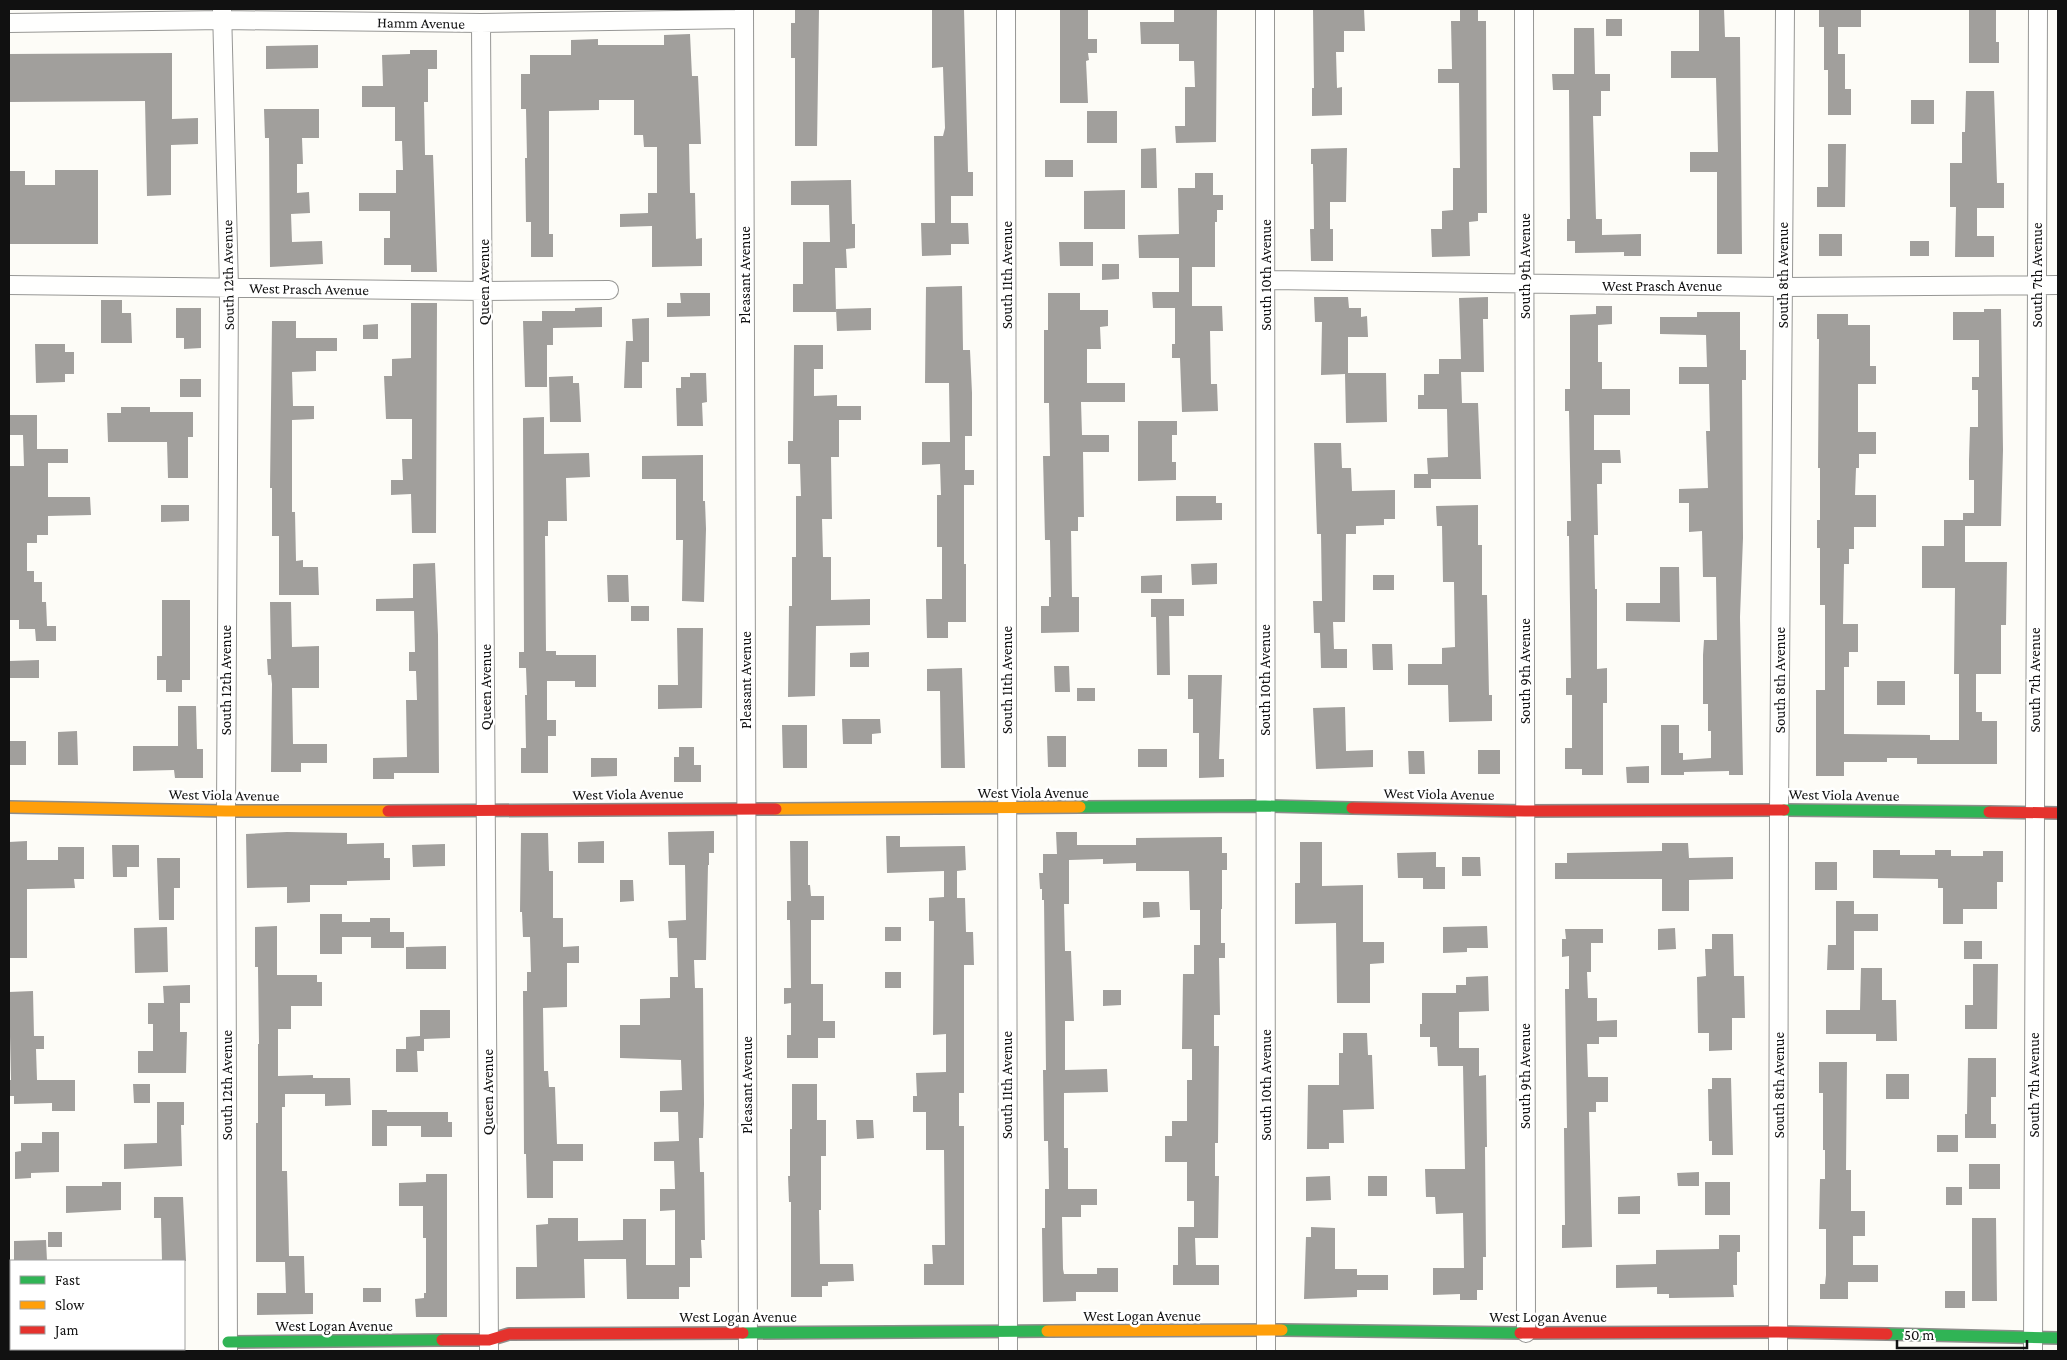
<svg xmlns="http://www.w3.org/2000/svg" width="2067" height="1360" viewBox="0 0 2067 1360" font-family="'Crimson Pro',serif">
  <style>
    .building { fill: #a19f9c }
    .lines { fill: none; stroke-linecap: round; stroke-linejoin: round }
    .street-casing { stroke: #979795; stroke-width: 20 }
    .fast-casing { stroke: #8e8d8b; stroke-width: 14 }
    .slow-casing { stroke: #8e8d8b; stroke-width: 14 }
    .jam-casing { stroke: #8e8d8b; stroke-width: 14 }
    .street { stroke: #fffffe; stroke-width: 18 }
    .fast { stroke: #30b455; stroke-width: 11 }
    .slow { stroke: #ff9f0a; stroke-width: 11 }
    .jam { stroke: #e5322d; stroke-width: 11 }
    .labels { text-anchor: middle; stroke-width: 5; stroke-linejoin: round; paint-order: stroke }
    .street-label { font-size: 15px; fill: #111; stroke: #fff }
  </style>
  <rect width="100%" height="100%" fill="#fdfcf7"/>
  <path class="building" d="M795,9H819L817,146H795V58H791V23H795Z
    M932,9H964L968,172H973V196H951V223H968L969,244H951V255L922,256L921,223H935L934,136H943L945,128L943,67L932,68Z
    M1060,9H1088V39H1097V53H1088L1089,60L1086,61L1088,103H1060Z
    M1174,9H1217L1216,142L1176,143L1175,126H1185V87H1195L1194,61H1179V44H1141L1140,22H1174Z
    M1313,9H1364L1365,31H1344V52H1336L1337,88L1342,87V115L1312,116V88H1314Z
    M1460,9H1478V21H1486L1487,213H1478V221L1469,222L1470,256L1432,257L1431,229H1442V211L1453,210V168H1460L1459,83H1438V69H1452L1451,21H1460Z
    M1699,9H1724L1725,37H1740L1742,254H1717V172H1690V152H1718L1716,78H1671V51H1699Z
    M1819,9H1861V27H1838V54H1845V89H1851V115H1828V70H1824V27H1819Z
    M1969,9H1996V42H1999V63H1969Z
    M1606,19H1622V36H1606Z
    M1574,28H1594L1595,74H1610V91H1601V116H1593L1596,219H1602V235L1641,234V256H1624V252L1575,253V241H1567V219H1570L1569,90H1553L1552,74H1574Z
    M690,34L692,76H698L701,144H689L690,193H695L696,239L702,238V266L652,267V226L620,227V214L648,213V193H657V147H644L643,135H634V100H599V110L549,111V234H553V257H531V222H526L525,158H527L526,109H521V74H530V55H571V40L598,39V45H664V35Z
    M318,45V68L266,69V46Z
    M410,50H437V69H428V102H424L425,155H433L437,272H411V265H384V238H390V211H359V193H396V170H403L402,141H395V107H362V86H383L382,55L410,54Z
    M172,53V119L198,118V144L171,145V195L147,196L145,101L9,102V54Z
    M1966,91H1994L1997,183H2004V208H1977V236H1994V257H1955L1956,207H1950V163H1962V132H1965Z
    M1911,100H1934V124H1911Z
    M264,109H319V138H302L303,164H297V193L309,192L310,213L291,214L292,242L322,241L323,264L270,267L269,138H265Z
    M1087,111H1117V143H1087Z
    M1828,144H1846L1845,207H1817V187H1828Z
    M1156,148L1157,188H1141V149Z
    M1347,148L1346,202H1330V229H1333V261H1311L1310,229H1314L1313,164H1311V149Z
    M1045,160H1073V177H1045Z
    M55,170H98V244H9V171H25V185H55Z
    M1195,173H1213V195H1223V210H1217V222H1215V267H1192V306H1222L1223,331H1210L1211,384H1217L1218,411L1182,412L1180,358H1172V344H1175V308H1153L1152,292H1179V258H1139L1138,235L1179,234L1178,188H1195Z
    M851,180L852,224H855V248L846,249L847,268H835L836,312H793V284H803V242H830L829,205H791V181Z
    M1125,190V229H1084V191Z
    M1819,234H1842V256H1819Z
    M1910,241H1929V256H1910Z
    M1059,242H1093V266H1060Z
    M1102,264H1119V279L1102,280Z
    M962,286L963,350H970L972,393V436H965V470H974V485H964V564H966V622H948V638H927L926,599H942V547H937V495H941L940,464L922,465V442H950L949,383H925L926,287Z
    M680,293H710V316L667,317V303H681Z
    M1048,293H1080V310H1108V326L1100,327L1101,349H1087V383H1125V402H1081L1082,435H1109V452H1083L1084,517H1078V531H1071L1072,597H1079V632L1041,633V606H1049V597H1051L1050,540H1045L1043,456H1050L1049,403H1044V330H1048Z
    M1314,297H1348L1349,308H1361V317L1367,316L1368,337H1348V373H1386L1387,422L1346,423L1345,374L1321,375L1322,322H1315Z
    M1488,297V319H1483L1484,372H1461L1462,403H1478L1481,479H1431V488H1414V474H1428L1427,458L1448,457L1447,409H1418V395H1424V374H1439V359H1461L1459,298Z
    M101,300H122V313H131L132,343H101Z
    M411,303H437L436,533H412L411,494L391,495V480H403L402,459H412V419H386L384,376H392V359L411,358Z
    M1596,306H1612V324L1598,325V362H1602V389H1630V415H1594V450H1620L1621,463H1602V484H1597L1598,535H1594L1595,589H1597V669L1607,668V703H1603V775H1582V769H1565V748H1572V695H1566V678H1571L1569,536H1567V521H1571L1569,411H1565V389H1570V315L1596,314Z
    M602,307V327L553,328V345H547V387H525L523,321H542V311H575V308Z
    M176,308H201V348L184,349V338H176Z
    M871,308V330L837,331L836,309Z
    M1984,309H2001L2003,450L2001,526H1965V562H2007L2006,625H2001V674H1976V712H1982V721H1997V764H1917V758H1887V762H1844V776H1816V690H1825V605H1820V548H1817V520H1820V468H1818L1819,339H1817V314H1848V325H1870V366H1876V384H1858V432H1876V454H1859V468H1856L1855,495H1876V527H1854V549H1849V564H1844L1843,624H1858V652H1849V667H1844V734L1930,735V740H1959V674H1954L1955,588H1922V546H1944V520H1963V513H1974V480H1969V460L1970,427H1978V390H1972V377H1979V340H1953V312H1984Z
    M1697,312H1740V350H1746V380H1742L1743,538L1740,617L1743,775H1729V771L1684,772V775H1661V725H1679V753H1683V760L1711,758V731H1708V704H1703V655L1704,640H1717L1716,577H1703L1702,531L1689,532V503H1679V489L1708,488L1706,431H1710L1709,384H1679V367H1707L1706,335L1660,334V317H1697Z
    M649,318V362H642V388H624L626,341H633L632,319Z
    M272,321H296V338H337V351H316V371L292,372L293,406H314V419L292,420V512H295L296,561L303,560V567H318L319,595H279V536H272V488H270Z
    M378,324V339H363V325Z
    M35,344H65V352H74V374H65V382L36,383Z
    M794,345H823V369H814V396L837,395V406H861V420H839V457H831L832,519H822L823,557H831V600L870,599V625L816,626L815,696L788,697L789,606H792V557H796V496H801L800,464H788V441H793Z
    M690,373H706L707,402L702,403L703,426H677L676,388H681V377H690Z
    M573,376V383H579L581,422H550L549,377Z
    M180,379H201V397H180Z
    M121,407H150V412H193V437H188V478H168L167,442H108L107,413H121Z
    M9,415H37V449H68V463H48V497H90L91,515L48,516V535H37V543H27V571H34V582H42V602H46L47,626H56V641H36L35,629H19V620H9V466H24L23,435H9Z
    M544,417V454L589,453L590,477L566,478L567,521H548V536H545L546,651H556V655H596V687H575V681H547V720H556V736H548V773H521V748H526L525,695H527L526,668H519V652H524L523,418Z
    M1138,421H1177V435H1172V462H1176V480L1138,481Z
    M1314,443H1341L1342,468H1351L1352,491L1395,490V519H1384V525L1356,526V534H1346L1345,622H1333L1334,649H1347V668H1321L1320,633H1314L1313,601H1322L1321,534H1317Z
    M703,455V501H705L706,529L704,602L682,601L683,540H676V479H642V456Z
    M1176,496H1216V503H1222V520L1176,521Z
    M161,505H189V521L161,522Z
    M1478,505V545H1482V595H1487L1489,695H1492V721L1449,722L1448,685H1408V664H1442V648L1455,647L1454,582H1443L1442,526H1437L1436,506Z
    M435,563L438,635L439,773H394V779H373V758L407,757L406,700H417L416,671H409V652H415L414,611H376V599L413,598V564Z
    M1217,563V584L1192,585L1191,564Z
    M1660,567H1679L1680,622L1626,621V603H1660Z
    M607,575H628L629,602H608Z
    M1162,575V593H1141V576Z
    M1373,575H1394V590H1373Z
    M1151,599H1184V616H1169L1170,675H1157L1156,617H1151Z
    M162,600H190V680H182V692H166V680H157V656H162Z
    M270,602H291L292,647L319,646V688H292L293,744H327V763H301V772H271L272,684L271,675H268L267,659H271Z
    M631,606H649V621H631Z
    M677,628H703L702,708L658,709V685H678Z
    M1372,644H1392L1393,670H1373Z
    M869,652V667H850V653Z
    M39,660V678H9V661Z
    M1054,666H1069L1070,692H1055Z
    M962,668L965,768H941L940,691H927V669Z
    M1188,675H1222L1219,759H1224V777L1199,778V733H1193V699H1188Z
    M1877,681H1905V705H1877Z
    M1077,688H1095V701H1077Z
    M178,706H196L197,749H203V778H175L174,770L133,771V746H178Z
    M1345,707L1346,751L1373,750V767L1316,769L1313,708Z
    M842,719H880L881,733L872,734V744H843Z
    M782,725H807V768H783Z
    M77,731L78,765H58V732Z
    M1047,736H1066V767H1048Z
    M9,741H26V765H9Z
    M679,747H694V765H701V782H674V757H679Z
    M1138,749H1167V767H1138Z
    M1478,750H1500V774H1478Z
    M1408,751H1424L1425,774H1409Z
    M591,758H617V776L591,777Z
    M1649,766V783H1627L1626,767Z
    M714,831V853H709V865H708L706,960H694L695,988H703L704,1104L703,1138H699L700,1172H704L705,1240H701L702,1258H690V1287H679V1299H627L626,1259H584L585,1298L516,1299V1267H537L536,1225L548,1224V1218H578V1241L623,1240V1219H646V1265H675V1210L660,1211V1189H675L674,1161H654V1142L679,1141L678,1112H660V1091L682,1090L681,1060L620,1058V1025H640V999L670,998V977H678L677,938H669L668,921L686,920L685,865H669L668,832Z
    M287,832L347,833V844L384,843V858H390V880L347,881V885H310V902L287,903V887L247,888L246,834Z
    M1056,832H1077V845H1136V838L1222,837V853H1227V870H1222V909H1221V943H1225V958H1219L1220,1015H1214V1046H1219L1218,1143H1215V1176H1219L1218,1238H1195L1196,1265H1219V1285H1173V1265H1178V1227H1194V1201H1187V1162H1165V1136H1172V1121H1187V1080H1192V1049H1182L1183,974H1194V945H1200V910H1190L1189,871H1136V863L1103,864V859L1069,860V904H1064L1065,951H1071L1074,1021H1065V1070L1107,1069L1108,1092L1064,1093V1148H1068V1189H1097V1205H1081V1217H1062L1063,1269L1064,1274H1097V1268H1118V1292H1076V1301L1043,1302L1042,1228H1045V1189H1049L1048,1141H1044L1043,1070H1046L1044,900H1042V889H1040L1039,873H1043V854H1057Z
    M521,833H548L549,871H553V918H563V947L579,946V963H567V1007L543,1008L544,1071H548L549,1087H555L557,1144H583V1161H553V1198H527L526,1154H524L523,991H527V972H531L530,937H523L522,912H520Z
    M886,836H900V847L965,846L966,870L957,871V898H965L966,932H973L974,965H964V1093H959V1126H964V1285H924V1264H933L932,1245H945L944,1150H926V1112H913V1096H917L916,1073L946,1072V1034L933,1035L934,921H929V898L944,897V871L887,873Z
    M27,841V860H58V847H84V879H74L75,888L27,889V958H9V842Z
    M604,841V863H578V842Z
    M790,841H808V885H810L811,896H824V920H811V984H823V1021H835V1038H818V1058H787V1035H791V1003L784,1004V988H791L790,920H787V901H791Z
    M1300,842H1322V886L1363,885V942H1384V963L1370,964V1003H1337L1336,923L1295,924V883H1300Z
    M1662,843H1688L1689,858L1733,857V879L1689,880V911H1662V879H1555V863H1567V853L1662,851Z
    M445,844V866L413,867L412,845Z
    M112,845H139V867H127V877H113Z
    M1873,850H1900V855H1935V850H1951V856H1983V851H2003V882H1997V909H1963V924H1943V888H1938V879L1873,878Z
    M1436,852V867H1445V889H1423V878H1398L1397,853Z
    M1462,857H1480L1481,876H1462Z
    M157,858H180V888H174V920H159Z
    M1815,862H1837V890H1815Z
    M620,880H633L634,901L620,902Z
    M1836,901H1854V914H1878V931H1854V970H1827L1828,945H1836Z
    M1143,902H1159L1160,917L1143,918Z
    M320,914H342V922H370V918H390V932H404V948H371V937H342V954H320Z
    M277,926V975H317V982H322V1006H291V1029H278V1076L313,1075V1078H350L351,1105L325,1106V1094H285V1107H282V1171H287L289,1256H304L305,1293H313V1314L257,1315V1293H286L285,1262H256V1123H258V1044H259L258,967H255V927Z
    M1487,926L1488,948H1467V952L1443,953V927Z
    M167,927L168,972L135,973L134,928Z
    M885,927H901V941H885Z
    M1675,928L1676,949L1658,950V929Z
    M1565,929H1603V943H1591V972H1587L1588,998H1597V1021L1617,1020V1037H1599V1044H1587L1588,1077H1608V1102H1596V1112H1589L1592,1247L1562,1248V1225H1565L1564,1128H1567L1565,989H1569V956L1562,957V939H1566Z
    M1712,934H1733L1734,976H1744L1745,1018H1732V1050L1709,1051V1033H1698L1697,977L1706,976L1705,949H1712Z
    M1964,941H1982V959H1964Z
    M446,946V969H406V947Z
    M1973,964H1998L1997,1029H1965V1005H1973Z
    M1861,968H1882V1000H1896L1897,1041H1876V1034H1826V1010H1860Z
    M885,972H901V988H885Z
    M1488,976L1489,1011L1459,1012V1048H1479V1076L1486,1075L1487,1147H1485L1486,1257H1483V1290H1477V1300H1460V1294L1433,1295V1268H1464L1463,1213L1436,1214L1435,1197H1426L1425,1169H1465L1463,1066H1438L1437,1047H1430V1037H1420V1024H1422V993H1456V985H1466V977Z
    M190,985V1003H180V1032H187L186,1073H138V1051H153V1024H148V1003H164L163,986Z
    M1103,990H1121V1005L1103,1006Z
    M33,991L34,1036H44V1049H36L37,1080H75V1111H52V1103L14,1104V1096H9V1080H11L9,992Z
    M420,1010H450V1038L424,1039V1051H417L418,1072H396V1049H406V1037L420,1036Z
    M1343,1033H1367L1368,1055H1372L1374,1109L1343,1110L1344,1143H1329V1149H1307L1308,1085H1339V1053H1343Z
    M1968,1058H1996V1097H1991V1124H1996V1138H1965V1114H1967Z
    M1819,1062H1847L1846,1170H1851V1211H1865V1236H1853V1265H1878V1282H1848V1299H1820V1284H1825L1826,1275V1229H1819L1820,1179H1825V1150H1823V1093H1819Z
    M1886,1074H1909V1099H1886Z
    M1712,1078H1731L1733,1155H1712V1141H1709L1708,1089H1712Z
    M133,1084H150V1103H134Z
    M792,1084H817V1120H826V1156H821V1210H819L820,1264H853L854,1281L828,1282V1286H822V1297H791V1202H789L788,1176H790V1129H792Z
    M157,1102H184V1125H181L182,1166L124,1169V1144L157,1143Z
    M372,1110H387V1112H448V1122H452V1137H421V1126H387V1146H372Z
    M856,1120H873L874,1138L857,1139Z
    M42,1132H59V1172L31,1173V1178L15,1179V1152L21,1151V1143H42Z
    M1937,1135H1958V1152H1937Z
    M1969,1164H2000V1189H1969Z
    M1699,1172V1186H1678L1677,1173Z
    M426,1174H447V1317H416L415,1299L424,1298V1293H426V1238H423V1206H399V1183L426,1182Z
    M1330,1176L1331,1200L1306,1201V1177Z
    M1368,1176H1387V1196H1368Z
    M102,1182H121V1210L66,1213V1186H102Z
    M1705,1182H1730V1215H1705Z
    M1946,1187H1962V1205H1946Z
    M1640,1196V1214H1618V1197Z
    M154,1197H183L186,1261H162L161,1218H154Z
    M1972,1218H1996L1997,1301H1972Z
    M1311,1227L1335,1228V1269H1357V1275H1388V1290H1357V1297L1304,1299L1306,1237H1311Z
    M48,1232H62V1247H48Z
    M1719,1235H1740V1252H1737V1285H1733L1734,1297L1669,1298V1294H1657V1287L1616,1288V1265L1656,1264V1250L1719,1249Z
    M46,1240L47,1261H14V1241Z
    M363,1288H381V1302H363Z
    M1945,1291H1965V1308H1945Z"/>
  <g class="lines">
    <g class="street-casing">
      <path id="street" d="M222,9L229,288L226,811L228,1351
        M744,9L748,1351
        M1006,9L1008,1351
        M1265,9L1266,1351
        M1524,9L1526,1333
        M9,23L223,20L481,23L744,19
        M481,23L489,1350
        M1266,280L1784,287L2058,285
        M9,285L484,291L609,290
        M1778,1351L1779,810L1785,9
        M2033,1351L2038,9"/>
    </g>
    <g class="fast-casing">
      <path id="fast" d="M1080,807L1265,806L1352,808
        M1784,810L1989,812
        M1282,1330L1520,1333
        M743,1333L1047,1331
        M1887,1334L2058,1338
        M228,1342L442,1340"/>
    </g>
    <g class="slow-casing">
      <path id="slow" d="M9,807L226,811H388
        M776,809L1080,807
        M1047,1331L1282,1330"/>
    </g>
    <g class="jam-casing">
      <path id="jam" d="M1352,808L1525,811L1784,810
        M388,811L776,809
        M1989,812L2058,813
        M1520,1333L1778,1332L1887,1334
        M442,1340H489L509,1334L743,1333"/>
    </g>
    <use href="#street" class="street"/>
    <use href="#fast" class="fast"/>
    <use href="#slow" class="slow"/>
    <use href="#jam" class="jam"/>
  </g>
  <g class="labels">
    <g class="street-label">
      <text transform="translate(421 23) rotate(1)" y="5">Hamm Avenue</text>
      <text transform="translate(1525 266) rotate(-90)" y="5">South 9th Avenue</text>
      <text transform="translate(228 275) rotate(-91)" y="5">South 12th Avenue</text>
      <text transform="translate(745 275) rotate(-90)" y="5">Pleasant Avenue</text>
      <text transform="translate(1007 275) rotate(-90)" y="5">South 11th Avenue</text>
      <text transform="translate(1266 275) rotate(-90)" y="5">South 10th Avenue</text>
      <text transform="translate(1783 275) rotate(-90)" y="5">South 8th Avenue</text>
      <text transform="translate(2037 275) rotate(-90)" y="5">South 7th Avenue</text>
      <text transform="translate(484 282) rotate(-90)" y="5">Queen Avenue</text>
      <text x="1662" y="291">West Prasch Avenue</text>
      <text transform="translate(309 289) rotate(1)" y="5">West Prasch Avenue</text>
      <text transform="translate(1525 671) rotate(-90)" y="5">South 9th Avenue</text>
      <text transform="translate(226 680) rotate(-90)" y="5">South 12th Avenue</text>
      <text transform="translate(746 680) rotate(-90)" y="5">Pleasant Avenue</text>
      <text transform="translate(1007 680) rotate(-90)" y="5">South 11th Avenue</text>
      <text transform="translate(1265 680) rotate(-90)" y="5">South 10th Avenue</text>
      <text transform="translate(1780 680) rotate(-90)" y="5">South 8th Avenue</text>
      <text transform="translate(2035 680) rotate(-90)" y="5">South 7th Avenue</text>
      <text transform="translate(486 687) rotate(-90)" y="5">Queen Avenue</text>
      <text x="1033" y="798">West Viola Avenue</text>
      <text transform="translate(628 794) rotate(-1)" y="5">West Viola Avenue</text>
      <text transform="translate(1439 794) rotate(1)" y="5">West Viola Avenue</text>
      <text transform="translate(224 795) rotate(1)" y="5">West Viola Avenue</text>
      <text transform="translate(1844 795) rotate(1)" y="5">West Viola Avenue</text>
      <text transform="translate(1525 1076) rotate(-90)" y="5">South 9th Avenue</text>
      <text transform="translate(227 1085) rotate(-90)" y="5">South 12th Avenue</text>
      <text transform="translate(747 1085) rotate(-90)" y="5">Pleasant Avenue</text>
      <text transform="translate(1007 1085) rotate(-90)" y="5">South 11th Avenue</text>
      <text transform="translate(1266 1085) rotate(-90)" y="5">South 10th Avenue</text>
      <text transform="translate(1779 1085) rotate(-90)" y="5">South 8th Avenue</text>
      <text transform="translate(2034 1085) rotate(-90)" y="5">South 7th Avenue</text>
      <text transform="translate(488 1092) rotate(-90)" y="5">Queen Avenue</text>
      <text x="1142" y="1321">West Logan Avenue</text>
      <text x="738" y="1322">West Logan Avenue</text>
      <text x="1548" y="1322">West Logan Avenue</text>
      <text x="334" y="1331">West Logan Avenue</text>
    </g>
  </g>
  <rect width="2067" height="1360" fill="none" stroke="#111111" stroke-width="20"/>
  <rect x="10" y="1260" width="175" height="90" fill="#ffffff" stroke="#a0a0a0"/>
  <rect x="20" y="1276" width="25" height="8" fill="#30b455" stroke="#a0a0a0"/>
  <text x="55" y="1285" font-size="15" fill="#111111">Fast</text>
  <rect x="20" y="1301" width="25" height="8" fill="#ff9f0a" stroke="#a0a0a0"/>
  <text x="55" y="1310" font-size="15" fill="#111111">Slow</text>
  <rect x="20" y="1326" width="25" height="8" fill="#e5322d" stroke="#a0a0a0"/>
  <text x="55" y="1335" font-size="15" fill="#111111">Jam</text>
  <path d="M1897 1340v8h130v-8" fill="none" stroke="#111111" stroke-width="2.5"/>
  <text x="1904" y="1340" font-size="15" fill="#111111" stroke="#ffffff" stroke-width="4" paint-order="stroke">50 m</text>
</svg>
